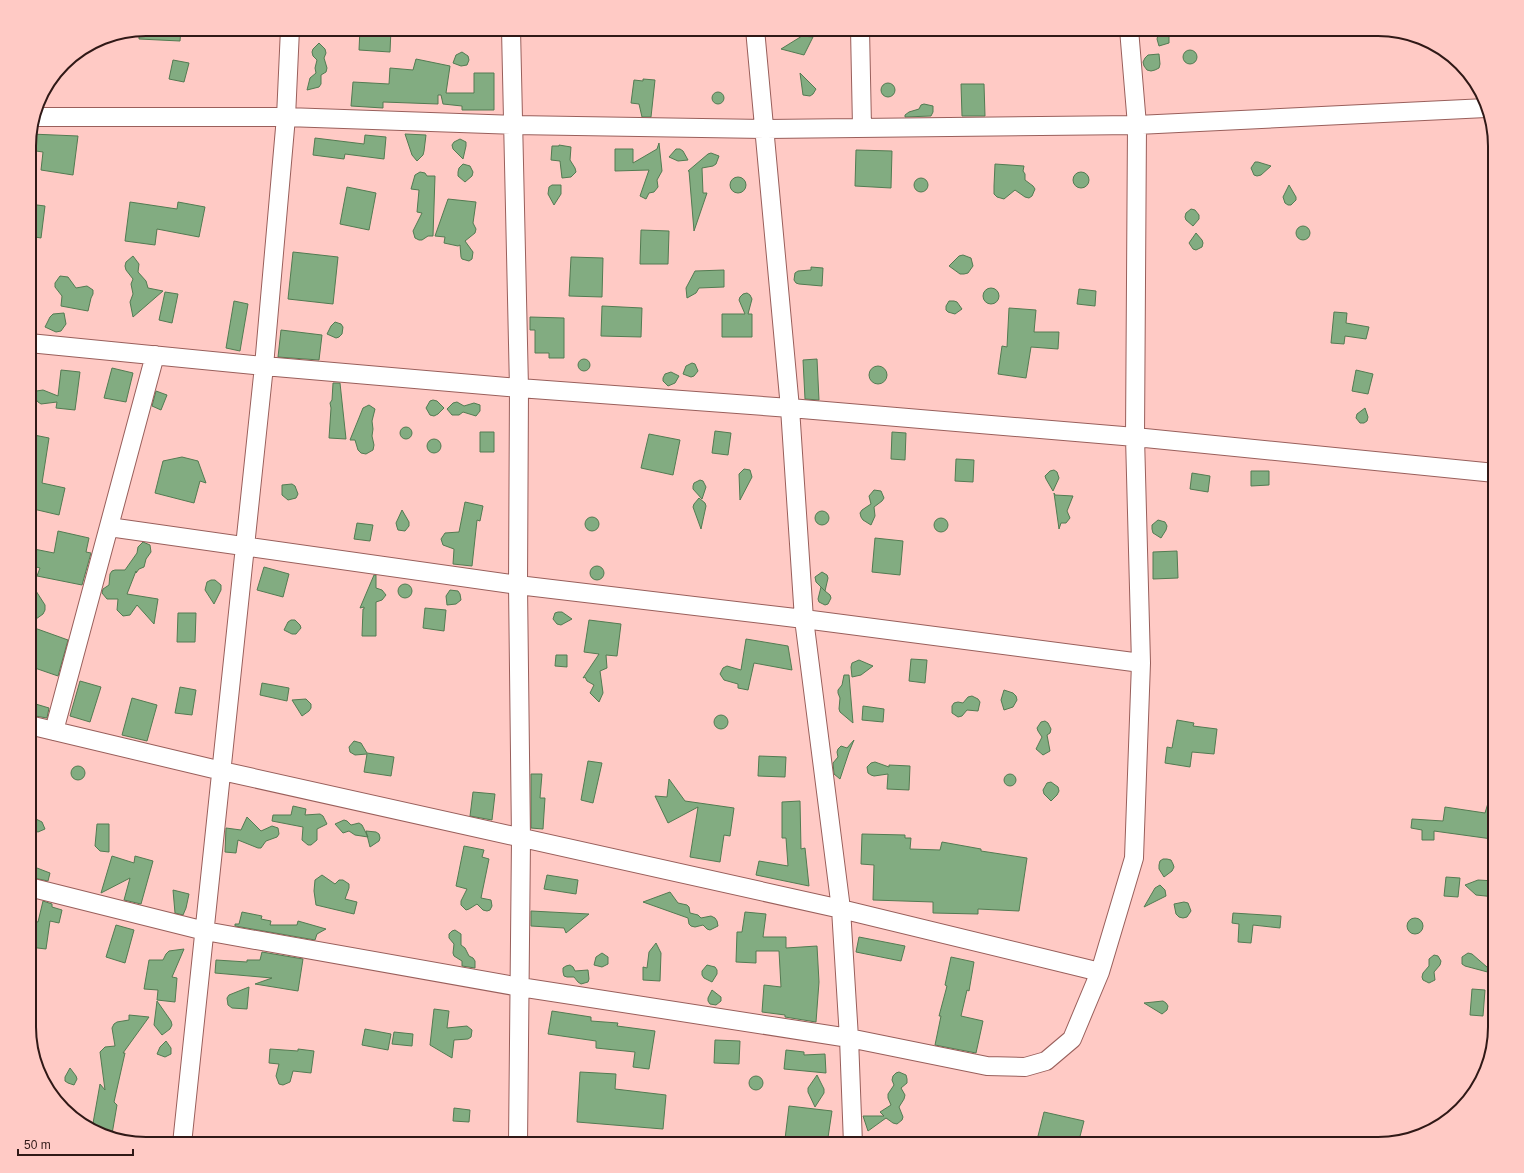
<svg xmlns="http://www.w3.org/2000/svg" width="1524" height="1173" viewBox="0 0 1524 1173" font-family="Arial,sans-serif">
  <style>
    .building { fill: #82ac81; stroke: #537b52 }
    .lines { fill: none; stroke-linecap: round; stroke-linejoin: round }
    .street-casing { stroke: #995f5b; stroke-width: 20 }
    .street { stroke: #fff; stroke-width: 18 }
    .rim { fill: none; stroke: #301917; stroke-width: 2 }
  </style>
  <rect width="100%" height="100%" fill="#ffcac5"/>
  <path class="building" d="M146,29H181L180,41L139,39V30Z
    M360,29H391L390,52L359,50Z
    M1164,32L1169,35V43L1159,46L1157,39L1158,35Z
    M802,36L813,37L804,55L781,49Z
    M319,43L325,49L326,53L324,58L327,68L326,72L321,75V84L319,87L307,90L310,78L316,73L315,68L317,60L313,56L312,52L313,49Z
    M1183 57a7 7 0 1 1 14 0a7 7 0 1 1-14 0Z
    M462,52L468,56L469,60L467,65L461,66L453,63L456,55Z
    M1159,54L1160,64L1159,68L1155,70L1151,71L1147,70L1144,66L1143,62L1145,58L1148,55Z
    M416,59L450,66L446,93H474V73H494V110H462V106L443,104L441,95H438V104L383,102V108L351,106L353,82L389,84L390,68L413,70Z
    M173,60L189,63L184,82L169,79Z
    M800,73L816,89L813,94L810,96L803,95Z
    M643,79L655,80L651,117H642L639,104L631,103L634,80L643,81Z
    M881 90a7 7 0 1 1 14 0a7 7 0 1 1-14 0Z
    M961,84H984L985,116H962Z
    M712 98a6 6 0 1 1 12 0a6 6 0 1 1-12 0Z
    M924,104L933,106V112L931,116L905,117V115L909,112L919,109L921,105Z
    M31,134L78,136L73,175L41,170L43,152L29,150Z
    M405,134L426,135L424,151L423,155L417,161L412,155Z
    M365,135L386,137L384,159L345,154L344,159L313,155L315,138L364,144Z
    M460,139L466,142V146L463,159L453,149L452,145L454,142Z
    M659,143L662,171L657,180L658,187L654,192L649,193L646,199L640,196L649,170L615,171V149H633V163L657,149Z
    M559,145L571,147L570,160L575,168L576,172L571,177L562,178L560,161L551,160L552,146H559Z
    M676,149H680L683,151L688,160L678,161L669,157Z
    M856,150L892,151L891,188L855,186Z
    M711,153L719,156L716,164L713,166L702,168L703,193H707L694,231L689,171H688L708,154Z
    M1255,162H1258L1271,166L1261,175L1257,176L1254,175L1251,168Z
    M463,164L470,166L473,172L472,176L465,182L458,176V172L459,168Z
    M995,164L1024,166L1023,171L1025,174V180L1033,186L1035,189L1032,196L1029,198L1025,197L1015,190L1004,199L997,197L994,194V186Z
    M420,172L425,173L427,176H435L433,236H428L422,240H419L415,238L413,231L422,213L417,212L419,190L411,189L415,175Z
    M1073 180a8 8 0 1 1 16 0a8 8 0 1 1-16 0Z
    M730 185a8 8 0 1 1 16 0a8 8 0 1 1-16 0Z
    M914 185a7 7 0 1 1 14 0a7 7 0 1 1-14 0Z
    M552,185H561V194L554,205L548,194L549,187Z
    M1289,185L1296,197V200L1291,205H1288L1285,203L1283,197Z
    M347,187L376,193L369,230L340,224Z
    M448,199L476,202L473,223L476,229L475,233L465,241L473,252L472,259L469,261L462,259L461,257L460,245L458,246L444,243L445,237L435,236Z
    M130,202L177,209L178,202L205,207L199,237L157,229L155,245L125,241Z
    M29,204L45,206L41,238L29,236Z
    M1191,209L1195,210L1199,215V219L1193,226L1186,220L1185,217L1186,213Z
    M1296 233a7 7 0 1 1 14 0a7 7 0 1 1-14 0Z
    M641,230L669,231L668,264H640Z
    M1196,233L1202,240L1203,243L1202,247L1196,250L1193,249L1189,243Z
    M293,252L338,257L333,304L288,299Z
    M963,255L971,258L973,266L968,273L964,274H960L949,266L959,256Z
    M133,256L139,264L138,272L146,281L148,288L163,291L133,317L130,302L133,294L131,284L133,279L126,270L125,266L126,262Z
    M571,257L603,258L602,297L569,296Z
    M811,267L823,268L822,286L799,284L796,283L794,280L795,273L798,271L811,270Z
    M724,270V287L699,288L696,293L687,298L686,288L695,271Z
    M60,276L68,277L76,288L87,286L93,290V294L91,298L88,311L61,306L62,296L55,287V283Z
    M983 296a8 8 0 1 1 16 0a8 8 0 1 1-16 0Z
    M1079,289L1096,291L1095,306L1077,304Z
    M165,292L178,294L172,323L159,320Z
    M747,293L750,295L752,299L748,314H752V337H722V314H745L739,300L740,297L743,294Z
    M234,301L248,304L240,351L226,348Z
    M949,301H954L957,302L962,309L955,314L948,312L946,310V306Z
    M602,306L642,308L641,337L601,336Z
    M1009,308L1036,310L1034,332H1059L1058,349L1031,347L1026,378L998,374L1002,346L1007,347Z
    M1334,312L1347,313L1346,323L1369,327L1366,339L1345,336L1344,344L1331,343Z
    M64,313L66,324L61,331L56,332L45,327L50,317L53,314Z
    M530,317L564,318V358H549V353H535V330H530Z
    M335,322L341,324L343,327L342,334L339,337L336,338L327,334L331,326Z
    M281,330L322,335L319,360L278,357Z
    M578 365a6 6 0 1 1 12 0a6 6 0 1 1-12 0Z
    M817,359L819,400L805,399L803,360Z
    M692,363L695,364L698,371L694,376L691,377L683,374L686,366Z
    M869 375a9 9 0 1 1 18 0a9 9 0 1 1-18 0Z
    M112,368L133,373L126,402L104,398Z
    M61,370L80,372L75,410L56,408L57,402L41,404L38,402L30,392L43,390L58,396Z
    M1356,370L1373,374L1368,394L1352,391Z
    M671,372L679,376L675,383L668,386L663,381V378L665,374Z
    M333,383H340L346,439L329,438L331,408L330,403L332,400Z
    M156,391L167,395L161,410L152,406Z
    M433,400L437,401L444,408L438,414L434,416L430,415L426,408L430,401Z
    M457,402L464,406L474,403L480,405V411L476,416L463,412L459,415H452L447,409L453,403Z
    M369,405L375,409L372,421L373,429L372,436L374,445L373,450L366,454L361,453L358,450L355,440H350L363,408Z
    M1365,408L1368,417L1367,421L1364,423H1360L1356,418L1357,414Z
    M400 433a6 6 0 1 1 12 0a6 6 0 1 1-12 0Z
    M715,431L731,433L728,455L712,453Z
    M480,432H494V452H480Z
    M892,432L906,433L905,460L891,459Z
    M29,434L49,438L42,483L65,488L59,515L29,508Z
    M649,434L680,440L673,475L641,468Z
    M427 446a7 7 0 1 1 14 0a7 7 0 1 1-14 0Z
    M182,457L198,461L206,483L200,481L194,503L155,493L163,461Z
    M956,459L974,460L973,482L955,481Z
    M744,469L750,470L752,477L740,500L739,474Z
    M1054,470L1057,472L1059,478L1053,491L1046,479L1045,476L1050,471Z
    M1251,471H1269V485L1251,486Z
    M1192,473L1210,476L1208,492L1190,489Z
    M700,480L703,481L706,487L702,499L693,489V486L694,483Z
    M292,484L295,486L298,494L296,498L288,500L282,495V485Z
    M874,490L881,491L884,498L882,501L874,507L875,516L871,525L863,520L861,517L860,513L862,510L871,504L869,496Z
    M1054,493L1055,495L1073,496L1067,511L1070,518L1066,523H1061L1059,529Z
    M699,498L705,503L706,506L701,529L693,507L694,504Z
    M465,502L483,506L480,521L477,520L472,566L453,564L454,549L443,545L441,539L445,533L459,532Z
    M402,510L409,522V526L405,531L398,530L397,527L396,523Z
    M815 518a7 7 0 1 1 14 0a7 7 0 1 1-14 0Z
    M585 524a7 7 0 1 1 14 0a7 7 0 1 1-14 0Z
    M934 525a7 7 0 1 1 14 0a7 7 0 1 1-14 0Z
    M1158,520L1165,522L1167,526L1166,530L1161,538L1153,533L1152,529V525Z
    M357,523L373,525L370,541L354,539Z
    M58,531L89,538L86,552L91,553L82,585L37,576L40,568L29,565V548L54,553Z
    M875,538L903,541L900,575L872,572Z
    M143,542L150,545L151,552L146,559L144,567L139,569L136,573V571L127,594L158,599L154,624L137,605L130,615L123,616L117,610L118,599H107L102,593L103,589L109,585L110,574L112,571L115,570H125L137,553L138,547Z
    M1177,551L1178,578L1153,579V552Z
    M590 573a7 7 0 1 1 14 0a7 7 0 1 1-14 0Z
    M264,567L289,574L283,597L257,590Z
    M822,572L827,575L828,578L825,591L830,595L831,598L828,604L825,605L819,602L818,599L821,587L825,591L816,582L815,577Z
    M374,575H376V588L382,590L386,595L382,600L376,602V636H362L363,609H364V607L360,608Z
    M211,580H215L221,585V590L214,604L205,590L207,582Z
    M398 591a7 7 0 1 1 14 0a7 7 0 1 1-14 0Z
    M450,590L458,591L460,594L461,600L456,604L447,605L446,596Z
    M36,591L45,605V610L43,614L29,624V604Z
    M425,608L446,610L444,631L423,628Z
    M558,612H562L572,619L561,625L557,624L553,619L555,613Z
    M178,613H196L195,642H177Z
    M291,620H295L300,625L301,628L296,634H292L284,630L288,622Z
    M589,620L621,624L617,656L606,655L607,668L600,671L603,693L599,702L590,693L594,685L587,681L585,677L583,678L599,654L584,652Z
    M29,626L68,640L58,676L29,666Z
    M746,639L788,646L792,670L754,663L748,690L738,688V684L724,680L720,674L723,668L727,666L741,670Z
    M556,655H567V667L555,666Z
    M911,659L927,660L925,683L909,681Z
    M859,660L873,666L861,675L852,677L851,667L852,663Z
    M844,675H849L853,723L840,712L839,709L840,698L838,693V690L842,685Z
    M80,681L101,687L90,722L70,716Z
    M262,683L289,688L287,701L260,695Z
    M180,687L196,690L192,715L175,713Z
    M1004,690L1013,693L1016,696L1017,700L1013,707L1004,710L1001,700Z
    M972,696L978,699L980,702L978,711L967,710L962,716L958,717L952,713V706L954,703L958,702L963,703L968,697Z
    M132,698L157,705L147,741L122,735Z
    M306,699L311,704V708L309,711L302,716L292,700Z
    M29,702L49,708L47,718L29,715Z
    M863,706L884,709L883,722L862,720Z
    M714 722a7 7 0 1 1 14 0a7 7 0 1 1-14 0Z
    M1177,720L1194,723L1193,726L1217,729L1214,754L1192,752L1190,767L1165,763L1167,747L1172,748Z
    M1045,721L1048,723L1051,729L1050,733L1047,735L1050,751L1043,755L1036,749L1042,737L1038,731L1037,728L1041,722Z
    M854,740L849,752L840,779L834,774L833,763L838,757L837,752L838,749L841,746L847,748Z
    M354,741L361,743L367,753L394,757L391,776L364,772L367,754L355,755L350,752L349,747Z
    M759,756L786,757L785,777L758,776Z
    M588,761L602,763L593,803L581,800Z
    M875,762L889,767V765L910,766L909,790L887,789L888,774L874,776L871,775L868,773L867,767L871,763Z
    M71 773a7 7 0 1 1 14 0a7 7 0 1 1-14 0Z
    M1004 780a6 6 0 1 1 12 0a6 6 0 1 1-12 0Z
    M531,774H542L540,798H545L543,829L531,828Z
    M669,779L685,801L734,808L730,836L724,835L720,862L690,857L698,807L668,823L655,796L667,797Z
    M1051,782L1058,787L1059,791L1057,795L1051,801L1044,794L1043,790L1047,783Z
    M1492,790H1495V820L1492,839L1434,831V840H1422V830L1411,828L1412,819L1443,821L1445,807L1485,813Z
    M473,792L495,794L492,820L470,816Z
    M800,801L801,849L805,848L809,886L756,875L759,861L788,866L786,838H782V802Z
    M293,806L306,809L305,815L320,814L323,816L327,824L317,829V840L311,845H308L302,840L303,827L272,821L273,815H291Z
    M247,817L261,831L272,826L278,828L279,834L277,837L266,841L261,848H258L238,840L236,853L225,852L226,828L241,830Z
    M36,819L42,822L45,829L38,832L32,830L31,824Z
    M344,820L347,821L351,825L359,823L362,825L368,837L355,835L349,831L343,833L335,824Z
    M97,824H109V852L100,851L95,846Z
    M366,831L376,832L379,834L380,838L379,841L370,847Z
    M862,834L905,835V838H911L910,849L940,850L942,842L981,849V851L1027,858L1019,911L978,909V914L933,913V902L873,900L874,865L861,864Z
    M464,846L484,850L482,857L489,859L481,898L491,900L492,906L490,910L487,911L483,910L477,904L469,909L466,910L461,905V901L467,889L456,886Z
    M112,856L134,863L135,856L153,861L141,904L124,900L130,878L101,893Z
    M1163,859H1167L1171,860L1173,864L1174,867L1172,871L1164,877L1159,869V865L1160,861Z
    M29,865L50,873L48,881L29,877Z
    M322,875L335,884L339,880H343L349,884V888L345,899L357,902L354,914L316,905L314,891L315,880Z
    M547,875L578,880L576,894L544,889Z
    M1446,877L1460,878L1458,897L1444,896Z
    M1478,880L1495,881V897L1476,895L1465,885Z
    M1160,885L1165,890L1166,896L1144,907L1155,888Z
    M173,890L189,894L186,908L183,915L175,913Z
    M670,892L678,903L687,905L689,907L690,913L698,915L701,918L711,916L715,918L717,921L718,926L710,930L707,929L703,925L695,927L691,926L689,924L688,918L643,902Z
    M43,901L52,904V907L62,910L59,923L50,921L46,949L29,947L32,921L38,922Z
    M1184,902L1188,903L1191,911L1187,917L1183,918L1179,917L1176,914L1174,904Z
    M531,911L589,914L566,933L564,928L531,926Z
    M242,912L262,916L261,919L271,921L270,925H297L298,921L326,929L317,934L315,940L235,926V924H239Z
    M745,912L766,914L763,937H786V948L817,946L819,982L816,1022L785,1017V1015L762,1012L764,985L781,987L779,951H756V963L736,962L737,932H742Z
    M1233,913L1281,916L1280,928L1253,925L1251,943L1238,942L1239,924L1232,923Z
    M1407 926a8 8 0 1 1 16 0a8 8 0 1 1-16 0Z
    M116,925L134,930L125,963L106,957Z
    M455,930L461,934V945L465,948L469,956L473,958L475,961V968L462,966V961L454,956L453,953L454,944L449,938V934L452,931Z
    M859,937L905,946L901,961L856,952Z
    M656,943L661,953L660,981L643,980V967L647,968L649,952Z
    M184,949L172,977L177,978L175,1002L157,1000L158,990L144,989L149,960H163L166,954L169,951Z
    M262,952L303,959L298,991L255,984L272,978L215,973L216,960L247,962V960H260Z
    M602,953L608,957V964L602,967L594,965L596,957Z
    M1468,953L1472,954L1495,974L1465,966L1462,964V957Z
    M1434,955L1438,956L1441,961L1440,965L1434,972L1435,980L1429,983L1423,980L1422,977L1423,973L1429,966V959Z
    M951,957L974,962L969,991L967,990L961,1016L983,1021L976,1053L935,1045L941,1016H939L947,986L945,985Z
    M570,965L573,967L575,971L588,970L589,979L588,982L581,984L578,982L574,977H567L564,976L563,972V968L566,966Z
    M707,965L715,967L717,970V974L712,982L704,978L702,975V971Z
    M249,987L247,1009L232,1008L228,1005L227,998L229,995Z
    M1472,989L1485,990L1483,1016L1470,1015Z
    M712,990L721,997V1001L716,1005L710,1004L708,1001V998Z
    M157,1001L171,1021L172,1025L170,1029L162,1035L154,1025Z
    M1163,1001L1166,1003L1168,1006L1167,1010L1162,1014L1144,1003Z
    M434,1009L449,1011L447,1028L467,1026L472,1030L471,1037L468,1039L454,1040L452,1058L430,1045Z
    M552,1011L591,1017V1021L618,1023L617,1026L655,1031L649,1069L633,1067L635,1052L596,1048V1041L548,1034Z
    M129,1015L149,1017L123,1053H125L114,1102L117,1105L112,1134L95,1131L92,1129L100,1084L105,1090L100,1052L105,1047L115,1046L112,1028L114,1024L117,1022L129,1020Z
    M365,1029L391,1034L388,1050L362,1045Z
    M394,1032L413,1034L412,1046L392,1044Z
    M715,1040L740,1041L739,1064L714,1063Z
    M166,1041L171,1048V1054L165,1057L157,1054L160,1047Z
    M270,1049L298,1051V1049L314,1051L311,1073L293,1071L290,1082L283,1085L279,1084L276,1076L279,1064L269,1063Z
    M786,1050L804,1052V1055L825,1054L826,1073L784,1069Z
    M70,1068L76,1076L77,1079L74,1085L68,1083L65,1081V1077Z
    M580,1072L616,1074L615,1089L666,1095L663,1129L577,1122Z
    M899,1072L906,1075L907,1079V1083L901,1088L905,1095L904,1099L899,1107L903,1117L902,1120L897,1124L893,1123L886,1118L868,1131L863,1116H884L880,1112L891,1105L888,1098V1094L894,1085L892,1080L893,1076L896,1073Z
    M817,1075L824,1089V1093L815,1107L808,1092V1088Z
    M749 1083a7 7 0 1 1 14 0a7 7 0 1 1-14 0Z
    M789,1106L832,1111L827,1144L785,1139Z
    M454,1108L470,1110L469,1122L453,1121Z
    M1044,1112L1084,1121L1078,1144H1036Z"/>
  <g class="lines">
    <g class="street-casing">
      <path id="street" d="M511,29L519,388L518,585L521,839L518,1144
        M755,29L790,408L804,619L841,909L849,1038L853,1144
        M860,29L862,127
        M34,117H286L514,125L766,129L1137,125L1486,108
        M29,343L264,366L519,388L790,408L1135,437L1495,473
        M109,527L518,585L804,619L1141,663
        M29,725L222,771L841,909L1100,972
        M54,731L155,355
        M29,887L205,931L520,987L849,1038L987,1066L1025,1067L1046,1061L1072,1039L1100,972L1134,858L1141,663L1135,437L1137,125L1129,29
        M182,1144L264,366L286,117L290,29"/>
    </g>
    <use href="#street" class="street"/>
  </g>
  <path d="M0 0H1524V1173H0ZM146 36H1378A110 110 0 0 1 1488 146V1027A110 110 0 0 1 1378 1137H146A110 110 0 0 1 36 1027V146A110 110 0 0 1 146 36Z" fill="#ffcac5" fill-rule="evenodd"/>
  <path class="rim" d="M146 36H1378A110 110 0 0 1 1488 146V1027A110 110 0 0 1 1378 1137H146A110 110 0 0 1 36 1027V146A110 110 0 0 1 146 36Z"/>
  <path d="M18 1149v6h115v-6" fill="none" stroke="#301917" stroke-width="2"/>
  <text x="24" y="1149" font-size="12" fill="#301917" stroke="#ffcac5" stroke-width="3" paint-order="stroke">50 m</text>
</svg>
